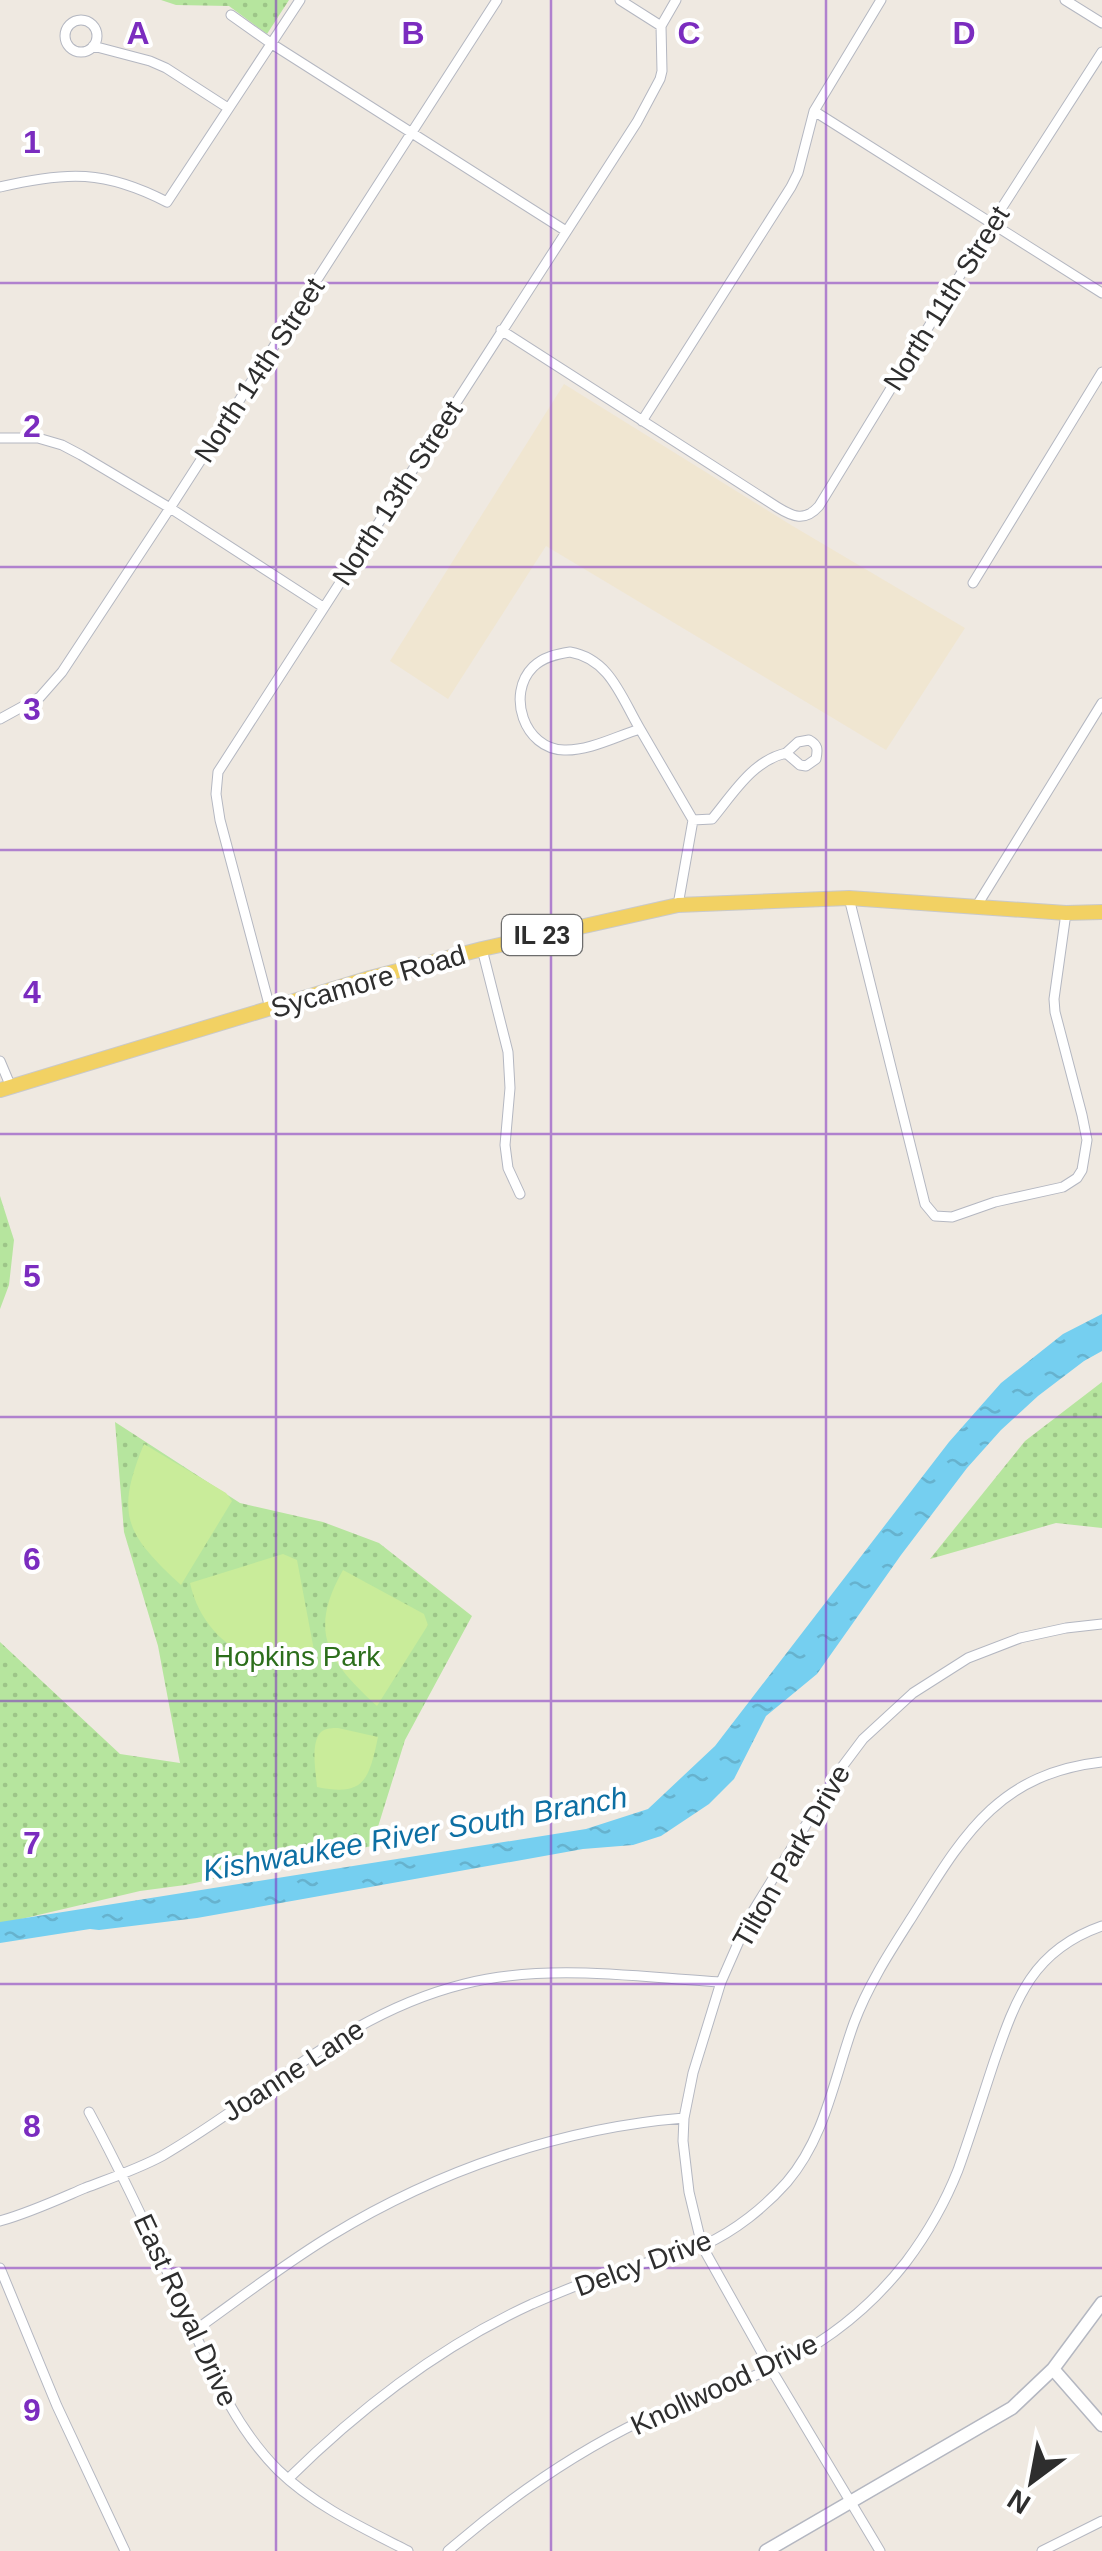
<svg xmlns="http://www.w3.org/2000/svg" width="1102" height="2551" viewBox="0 0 1102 2551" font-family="Helvetica,sans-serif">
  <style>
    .education { fill: #f0e6d1 }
    .grass { fill: url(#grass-dots) }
    .pitch { fill: #c9ec9a }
    .water { fill: url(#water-ripples) }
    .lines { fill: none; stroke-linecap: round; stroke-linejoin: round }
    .street-casing { stroke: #b4b7c1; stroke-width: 11 }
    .secondary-casing { stroke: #b4b7c1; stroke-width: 15 }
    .primary-casing { stroke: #c9c9c9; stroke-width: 16 }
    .street { stroke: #fff; stroke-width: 9 }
    .secondary { stroke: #fff; stroke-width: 12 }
    .primary { stroke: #f2d163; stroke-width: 14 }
    .grid { fill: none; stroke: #7b2cbf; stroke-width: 2.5; stroke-opacity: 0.55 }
    .labels { text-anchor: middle; stroke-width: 8; stroke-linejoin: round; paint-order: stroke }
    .shield { fill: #fff; stroke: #6d6d6d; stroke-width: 2.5 }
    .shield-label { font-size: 25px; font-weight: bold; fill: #2e2e2e }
    .street-label { font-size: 28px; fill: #2e2e2e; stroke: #fff }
    .park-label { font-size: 28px; fill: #2c6e1b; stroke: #fff }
    .water-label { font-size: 30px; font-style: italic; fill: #0d6fa3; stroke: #fff }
    .grid-label { font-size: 32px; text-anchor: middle; font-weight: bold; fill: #7b2cbf; stroke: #fff; stroke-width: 8; stroke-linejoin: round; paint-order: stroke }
  </style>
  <defs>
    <pattern id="grass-dots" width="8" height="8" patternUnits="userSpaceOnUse" patternTransform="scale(2.5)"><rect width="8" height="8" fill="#b6e59e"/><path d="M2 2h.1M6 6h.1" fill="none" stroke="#9dc588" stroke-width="1.8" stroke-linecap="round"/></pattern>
    <pattern id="water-ripples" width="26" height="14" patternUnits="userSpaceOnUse" patternTransform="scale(2.5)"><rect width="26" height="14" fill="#75cff0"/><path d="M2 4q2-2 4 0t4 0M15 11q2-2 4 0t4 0" fill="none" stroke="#66b2ce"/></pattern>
  </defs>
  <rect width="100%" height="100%" fill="#efe9e1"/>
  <path class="education" d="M564,384L791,525L965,628L886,750L546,546L448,699L390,661Z"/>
  <path class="grass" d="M161,0H289L267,34L229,6L176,5Z
    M0,1196L14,1240L9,1285L0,1309Z
    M1102,1382V1528L1056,1523L930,1559L1025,1441Z
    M115,1422L240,1503L323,1522L379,1543L472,1616L405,1740L372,1846L185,1885L140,1891L0,1924V1642L120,1754L180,1763L158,1646L124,1532Z"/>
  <path class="pitch" d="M144,1444L226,1493L232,1501L181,1585C127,1535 114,1516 144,1444Z
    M283,1554L297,1560L316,1661C258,1675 203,1642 190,1583Z
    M343,1570L424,1614L428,1625L377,1706C329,1662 307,1633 343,1570Z
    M338,1728L378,1737C369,1780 364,1797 317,1787C316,1773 310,1743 321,1732C325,1728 333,1728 338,1728Z"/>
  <path class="water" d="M1102,1314V1351L1084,1361L1038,1396L1001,1430L967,1468L901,1555L817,1674L766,1716L734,1779L709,1804L661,1836L633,1845L583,1849L197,1918L99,1930L90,1929L0,1943V1922L586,1829L648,1809L715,1746L949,1442L1001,1383L1063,1334Z"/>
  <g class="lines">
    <g class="street-casing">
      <path id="street" d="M620,0L661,26
        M1065,0L1102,23
        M231,15L272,44L566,231
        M65 36a16 16 0 1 1 32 0a16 16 0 1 1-32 0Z
        M93,46L150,61L166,68L228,108
        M814,111L1102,293
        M0,187C67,171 105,170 167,202L300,0
        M501,330L777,507C793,517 805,522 819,506L992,223L1102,52
        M642,421L791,187L798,173L814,111L881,0
        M0,438H38L62,445L81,455L170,508L323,607
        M973,583L1102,372
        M570,652C610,659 621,697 640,729C617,736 589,751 564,750C524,749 506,694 533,667C543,657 557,654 570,652Z
        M0,719L40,697L62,672L170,508L497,0
        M640,729L693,820
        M809,740C818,745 818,749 816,759L806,766L800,765L786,753L798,742Z
        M693,820L712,819C733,794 752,761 786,753
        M849,898L925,1204L935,1216L952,1217L995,1202L1063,1187L1077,1178L1082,1170L1087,1140L1082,1115L1055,1012L1054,999L1066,913
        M678,905L693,820
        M976,907L1102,703
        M482,949L508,1052L510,1088L505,1145L508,1168L520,1194
        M270,1008L220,820L216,794L218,772L637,122L660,79L662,71L661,26L676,0
        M0,1061L11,1087
        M89,2112C122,2173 151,2235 179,2298C207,2359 230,2422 278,2470C315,2506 363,2528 408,2551
        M0,2221C29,2213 57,2200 85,2188C111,2178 138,2169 162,2156C266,2096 344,2014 464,1984C548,1963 636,1977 721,1982
        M0,2268L57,2406L125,2551
        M194,2331C239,2299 284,2264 332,2235C437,2171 561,2128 684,2118
        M288,2479C360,2408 440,2346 532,2304C560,2292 588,2280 617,2271C645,2262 676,2257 704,2245C735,2231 765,2207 787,2182C826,2136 834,2078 854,2023C868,1985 891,1950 912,1917C963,1836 997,1774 1102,1762
        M448,2551C508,2499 572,2454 643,2420C684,2401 728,2388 770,2369C823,2345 870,2308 906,2262C927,2234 945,2203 958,2170C971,2134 982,2098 994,2062C1016,1998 1033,1950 1102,1926
        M880,2551L771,2369L702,2246L689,2192L683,2141L684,2118L693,2073L721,1982L750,1916L839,1771L863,1739L913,1693L968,1658L1020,1638L1066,1628L1102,1624
        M1042,2551L1102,2521"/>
    </g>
    <g class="secondary-casing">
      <path id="secondary" d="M1053,2369L1102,2425
        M766,2551L1012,2408L1053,2369L1102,2303"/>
    </g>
    <g class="primary-casing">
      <path id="primary" d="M0,1090L370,978L482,949L678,905L849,898L1066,913L1102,912"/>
    </g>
    <use href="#street" class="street"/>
    <use href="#secondary" class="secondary"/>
    <use href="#primary" class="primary"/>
  </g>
  <path class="grid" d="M276,0V2551M551,0V2551M826,0V2551M0,283H1102M0,567H1102M0,850H1102M0,1134H1102M0,1417H1102M0,1701H1102M0,1984H1102M0,2268H1102"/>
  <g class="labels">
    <rect class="shield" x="502" y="915" width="80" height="40" rx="8"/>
    <g class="shield-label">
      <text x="542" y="944">IL 23</text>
    </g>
    <g class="street-label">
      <text transform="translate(946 298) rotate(-58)" y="10">North 11th Street</text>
      <text transform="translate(259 370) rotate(-57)" y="10">North 14th Street</text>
      <text transform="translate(397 493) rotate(-57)" y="10">North 13th Street</text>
      <text transform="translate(368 981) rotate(-16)" y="10">Sycamore Road</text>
      <text transform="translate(791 1856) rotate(-60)" y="10">Tilton Park Drive</text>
      <text transform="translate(293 2070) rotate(-33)" y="10">Joanne Lane</text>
      <text transform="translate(643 2263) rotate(-20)" y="10">Delcy Drive</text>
      <text transform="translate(186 2310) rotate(65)" y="10">East Royal Drive</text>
      <text transform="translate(724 2384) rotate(-25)" y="10">Knollwood Drive</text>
    </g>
    <g class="park-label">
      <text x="297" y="1666">Hopkins Park</text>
    </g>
    <g class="water-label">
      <text transform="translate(415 1834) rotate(-10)" y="10">Kishwaukee River South Branch</text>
    </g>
  </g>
  <g class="grid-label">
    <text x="138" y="44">A</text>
    <text x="413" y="44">B</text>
    <text x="689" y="44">C</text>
    <text x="964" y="44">D</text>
    <text x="32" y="153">1</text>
    <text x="32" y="437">2</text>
    <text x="32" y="720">3</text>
    <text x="32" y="1003">4</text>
    <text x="32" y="1287">5</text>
    <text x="32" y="1570">6</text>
    <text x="32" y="1854">7</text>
    <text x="32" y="2137">8</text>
    <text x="32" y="2421">9</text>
  </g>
  <g transform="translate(1032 2481) rotate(212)" stroke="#ffffff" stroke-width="8" paint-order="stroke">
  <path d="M0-8L18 38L0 25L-18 38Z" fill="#2e2e2e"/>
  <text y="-15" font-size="28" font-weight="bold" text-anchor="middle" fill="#2e2e2e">N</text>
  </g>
</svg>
